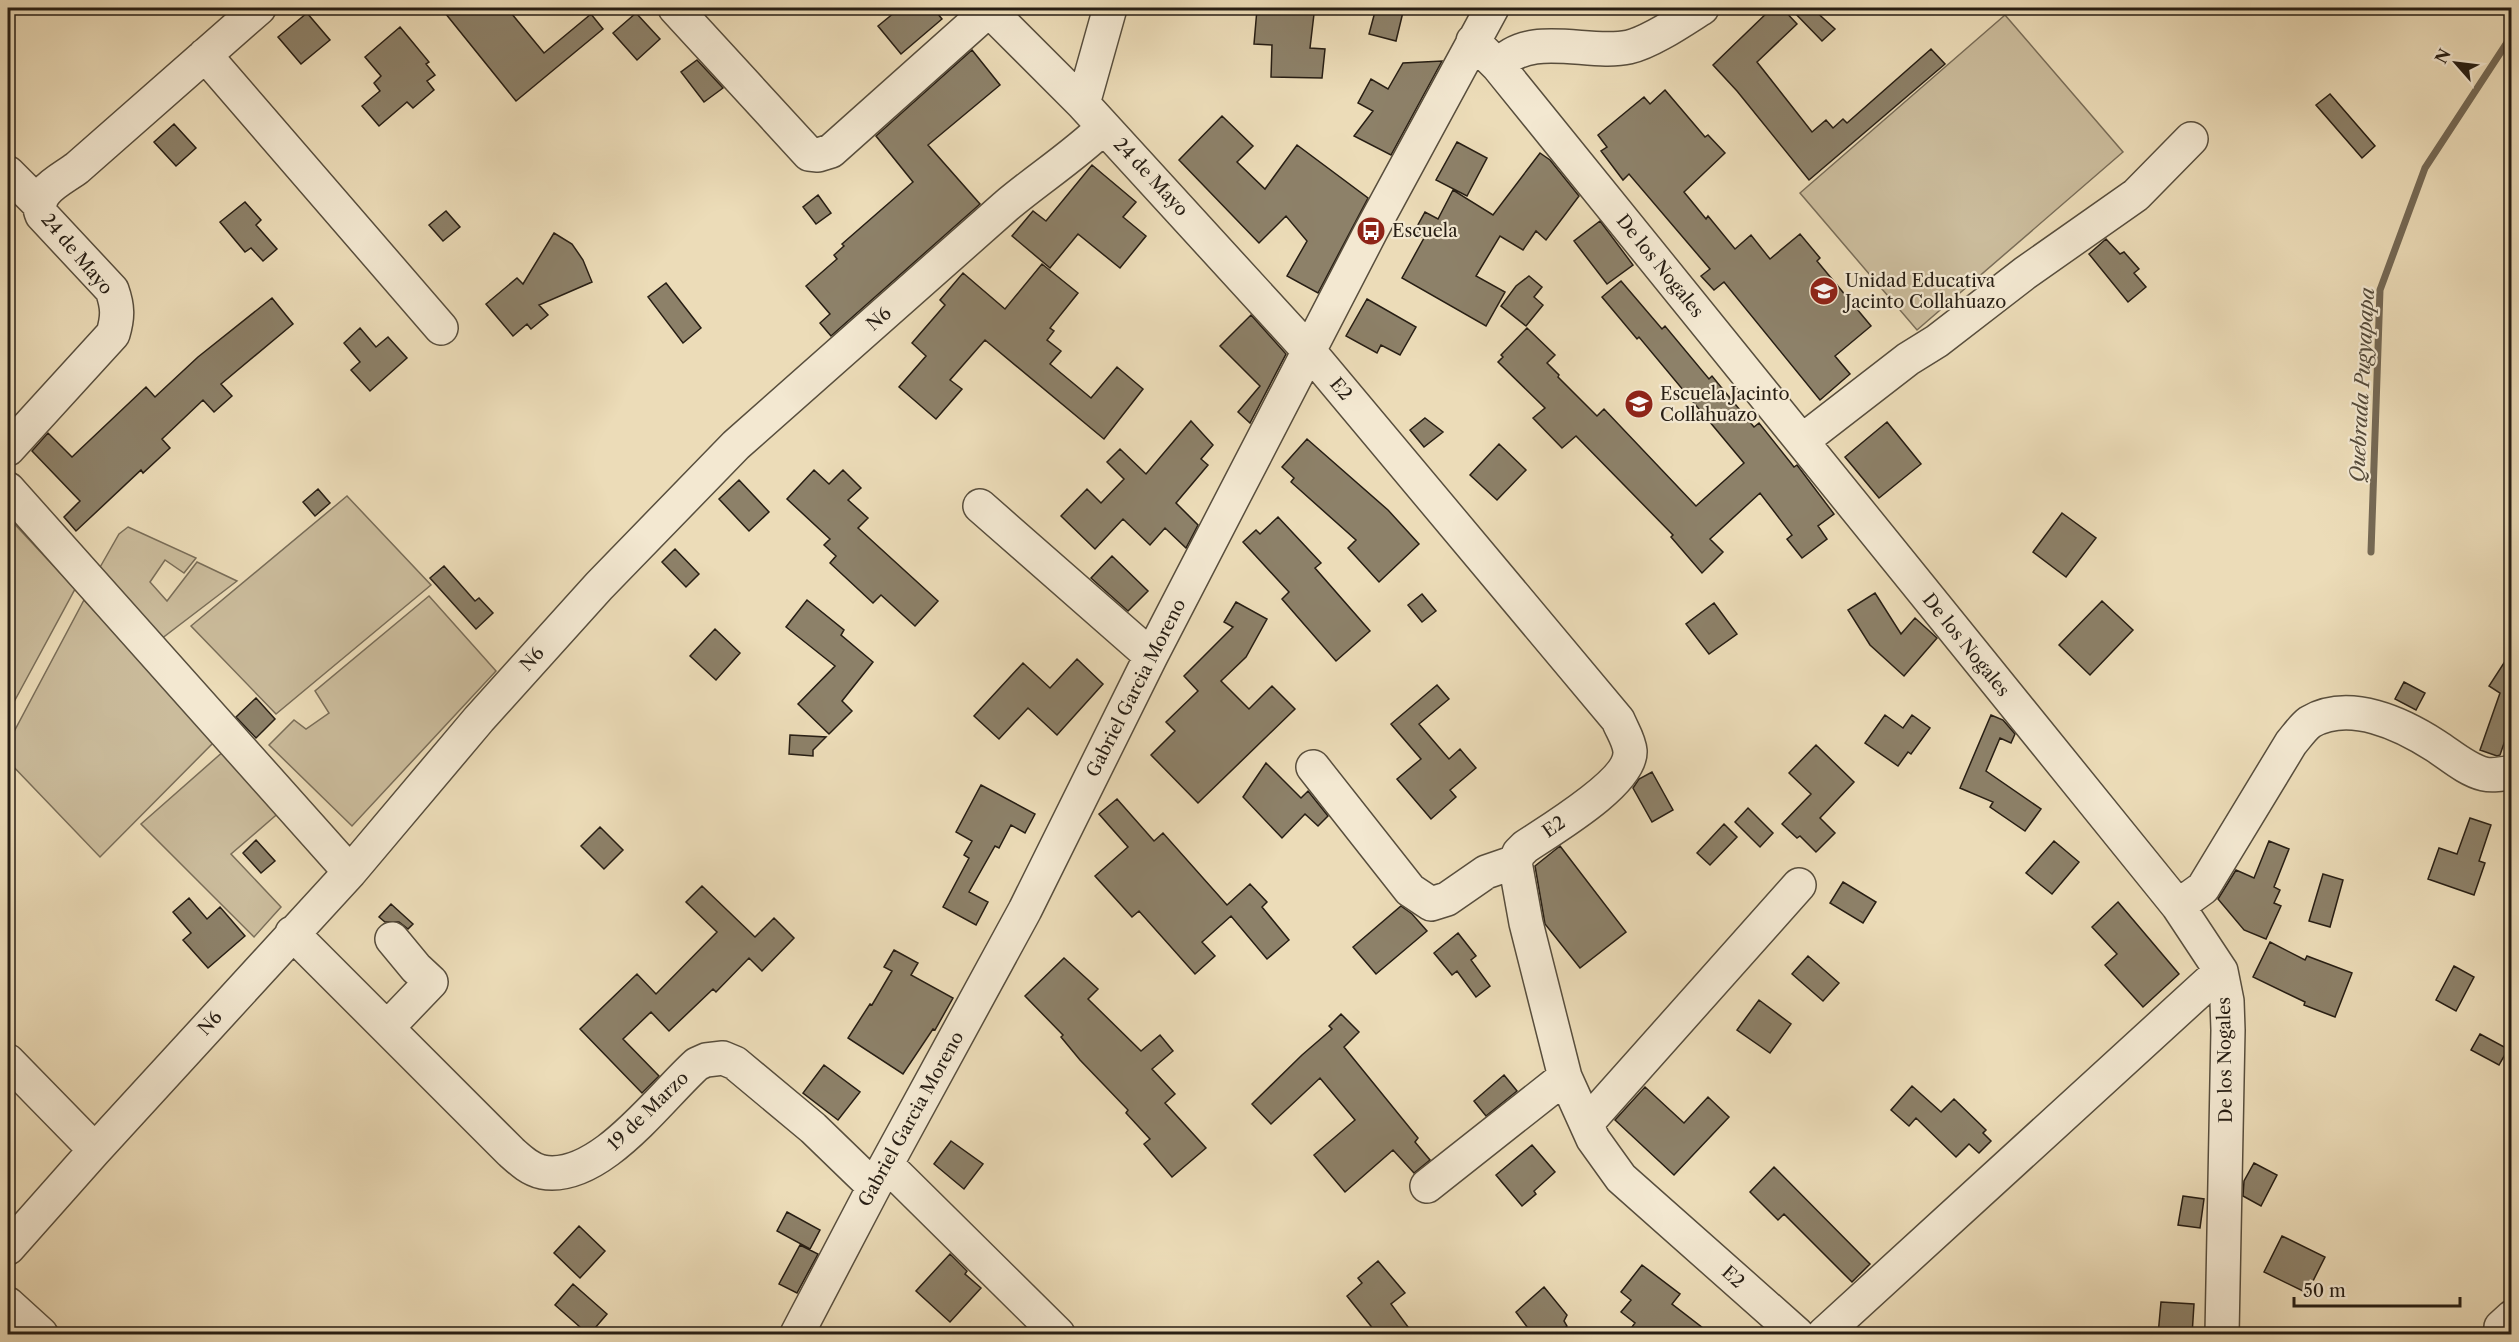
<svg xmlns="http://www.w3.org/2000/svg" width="2519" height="1342" viewBox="0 0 2519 1342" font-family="'Libre Caslon Text',serif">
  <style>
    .green { fill: #cbbc9c; stroke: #796d58; stroke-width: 1.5 }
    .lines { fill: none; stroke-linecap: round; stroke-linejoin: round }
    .stream { stroke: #756955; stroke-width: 7 }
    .building { fill: #8d8169; stroke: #271e14; stroke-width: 1.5 }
    .minor-casing { stroke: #584e3d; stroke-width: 36 }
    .minor { stroke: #f3e8d1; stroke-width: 33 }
    .labels { text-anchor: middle; stroke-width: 4.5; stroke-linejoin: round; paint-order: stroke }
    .street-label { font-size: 18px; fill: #271e14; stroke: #f3e8d1 }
    .poi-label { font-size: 18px; fill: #271e14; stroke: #f3e8d1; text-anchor: start }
    .water-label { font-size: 20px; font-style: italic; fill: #544a3a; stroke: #f3e8d1 }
  </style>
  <rect width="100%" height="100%" fill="#ecdcb8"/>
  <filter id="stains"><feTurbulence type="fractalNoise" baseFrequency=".00333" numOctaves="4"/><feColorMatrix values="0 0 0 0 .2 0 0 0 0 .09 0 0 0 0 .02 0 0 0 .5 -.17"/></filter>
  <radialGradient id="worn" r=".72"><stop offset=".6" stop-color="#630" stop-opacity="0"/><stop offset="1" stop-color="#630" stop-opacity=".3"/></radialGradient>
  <path class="green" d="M2005,15L2123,152L1917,330L1800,193Z
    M347,496L431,585L276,714L191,626Z
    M8,517L75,589L8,713Z
    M128,527L196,558L184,573L165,560L150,582L167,601L197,562L237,581L161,639L95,576L119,534Z
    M429,596L496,671L352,826L269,745L294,720L306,729L329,713L315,691Z
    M84,600L217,739L100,857L8,761V743Z
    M225,750L282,810L231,854L281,907L254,937L141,824Z"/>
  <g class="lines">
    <path class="stream" d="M2371,552L2380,290L2425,168L2512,35"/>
  </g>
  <path class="building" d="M441,8H507L544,53L591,14L603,29L516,101Z
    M900,8H933L942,19L901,54L878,26Z
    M1376,8H1404L1396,41L1369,34Z
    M1772,8H1782L1797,24L1757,62L1812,132L1826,120L1833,128L1843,119L1847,123L1931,49L1945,64L1809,180L1737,91L1713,65Z
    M1790,8H1812L1835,29L1822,41Z
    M1257,9L1314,14L1310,48L1325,49L1322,78L1271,77L1272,45L1254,44Z
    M307,13L330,40L301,64L278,37Z
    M636,13L660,39L637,60L613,33Z
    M400,27L429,62L426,64L435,75L427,81L434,90L413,108L407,102L379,126L362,106L380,91L374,83L381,76L365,57Z
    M972,50L1000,85L928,145L980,204L831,336L820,323L830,314L806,286L837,259L834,255L844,246L842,244L913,182L876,136Z
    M697,60L723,88L704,102L681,72Z
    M1442,61L1391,155L1354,136L1373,111L1358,103L1371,79L1388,89L1403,63Z
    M1665,90L1705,137L1708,135L1725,153L1684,192L1706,219L1708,216L1735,249L1751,235L1770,259L1800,234L1820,258L1817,261L1871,326L1835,356L1850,374L1820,400L1724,282L1714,290L1701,276L1710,269L1629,174L1623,180L1601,151L1607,147L1598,135L1644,97L1650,104Z
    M2330,94L2375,146L2362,158L2316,105Z
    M1222,116L1253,146L1237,162L1265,189L1297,145L1368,198L1318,293L1287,276L1307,241L1286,216L1259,243L1179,160Z
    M174,124L196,148L176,166L154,142Z
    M1457,142L1487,158L1467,196L1436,180Z
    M1540,153L1550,160L1579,196L1546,240L1536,231L1523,250L1500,236L1476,276L1505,292L1486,326L1402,278L1424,238L1414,232L1425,212L1438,219L1453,190L1493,215Z
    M1092,165L1136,202L1123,217L1146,236L1120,268L1078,234L1050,268L1012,236L1033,211L1046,221Z
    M818,195L831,213L816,224L803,207Z
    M245,202L261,220L256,225L277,249L263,261L251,248L245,252L220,222Z
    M446,211L460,227L443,241L429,225Z
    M1600,221L1633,265L1607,284L1574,241Z
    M554,233L572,244L583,260L592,282L539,305L548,315L531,329L527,324L513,336L486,304L517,278L523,284Z
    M2106,239L2120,254L2124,252L2139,269L2134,273L2146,287L2128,302L2089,254Z
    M1042,264L1078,293L1050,328L1054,331L1047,340L1061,351L1050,364L1091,398L1117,367L1143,389L1104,439L985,340L950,380L962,389L936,419L899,387L926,356L912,343L945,305L940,300L963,273L1005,309Z
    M1529,276L1542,287L1534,297L1543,305L1526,326L1501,306L1516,286Z
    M1621,281L1662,329L1665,326L1709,379L1712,376L1754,427L1759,423L1794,467L1797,465L1834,514L1818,526L1827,539L1802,558L1787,539L1792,535L1760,493L1710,539L1723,552L1702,573L1671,537L1673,535L1576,436L1562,448L1533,418L1545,408L1498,362L1503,357L1501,355L1527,328L1555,355L1547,363L1559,375L1558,377L1597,416L1604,409L1696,506L1744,463L1639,337L1637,339L1602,297Z
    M666,283L701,328L683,343L648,297Z
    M272,298L293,324L221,384L232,396L214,412L203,400L162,439L170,448L143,473L141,470L76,531L64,517L80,501L32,451L48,433L72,457L146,387L155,397L198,357Z
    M1367,299L1416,327L1400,355L1381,345L1377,353L1346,336Z
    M1251,315L1286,354L1250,423L1238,412L1260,386L1220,346Z
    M360,328L376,347L388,337L407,358L370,391L351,370L360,362L344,343Z
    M1425,418L1443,432L1424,447L1410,430Z
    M1191,421L1213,445L1201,459L1208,465L1176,503L1198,525L1186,548L1165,528L1150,545L1123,519L1095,549L1061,516L1087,489L1101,503L1124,479L1107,462L1120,449L1146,474Z
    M1887,422L1921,464L1879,498L1845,457Z
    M1307,439L1388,510L1419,544L1379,582L1348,548L1356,540L1291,482L1294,478L1282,467Z
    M1499,444L1526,470L1497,500L1470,475Z
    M814,470L829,484L843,470L861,488L848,500L868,518L858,528L938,601L915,626L881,595L873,603L830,563L836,556L824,545L830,539L787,499Z
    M739,480L769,512L749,531L719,499Z
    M318,489L330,503L315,516L303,502Z
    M2062,513L2096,538L2066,577L2033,552Z
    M1278,517L1321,563L1315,568L1370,631L1336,661L1282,599L1289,592L1243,542L1256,530L1260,534Z
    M675,549L699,574L686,587L662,562Z
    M1112,556L1148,591L1128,611L1091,578Z
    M444,566L475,601L479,598L493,613L476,629L430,578Z
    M1875,593L1901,634L1915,618L1937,638L1904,676L1870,645L1848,610Z
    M1422,594L1436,611L1422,622L1408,605Z
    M807,600L844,630L841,635L873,662L842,701L852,711L829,734L798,704L835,666L786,627Z
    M2102,601L2133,630L2090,675L2059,645Z
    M1236,602L1267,619L1246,657L1221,681L1249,709L1272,686L1295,709L1198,803L1151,755L1175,731L1166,722L1198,691L1184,676L1233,627L1224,622Z
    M1714,603L1737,634L1709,654L1686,624Z
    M715,629L740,653L716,680L690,656Z
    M2511,652V723L2500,755L2497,756L2480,750L2500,693L2489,686Z
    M1077,659L1103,684L1057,735L1028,708L999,739L974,716L1023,663L1050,688Z
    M2404,682L2425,693L2416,710L2395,699Z
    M1437,685L1449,699L1419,724L1449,759L1460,749L1476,768L1450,790L1456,797L1431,819L1397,779L1421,759L1391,724Z
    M256,698L275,719L256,738L236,717Z
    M1885,715L1903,728L1912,715L1930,728L1911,754L1908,752L1898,766L1865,743Z
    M1991,715L2003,720L2015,734L2011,743L2000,738L1986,771L2041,809L2025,831L1990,807L1993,802L1960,788Z
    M790,735L826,737L813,750V756L789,754Z
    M1816,745L1854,782L1820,818L1835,833L1816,852L1800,836L1797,838L1782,824L1811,794L1789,773Z
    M1266,763L1301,798L1308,791L1328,816L1318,826L1305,814L1282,838L1243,797Z
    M1652,772L1673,810L1652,822L1633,788L1639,779Z
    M981,785L1035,814L1025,833L1011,825L999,848L995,846L969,892L988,902L976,925L943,907L969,858L964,855L972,841L956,832Z
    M1117,799L1154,841L1163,833L1227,905L1250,884L1267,902L1262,907L1289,940L1267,959L1231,916L1202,942L1215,956L1195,974L1139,911L1132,917L1095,876L1128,847L1099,814Z
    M1748,808L1773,833L1760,847L1735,822Z
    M2470,818L2491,825L2479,861L2485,863L2474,895L2428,879L2439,848L2457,854Z
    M1724,824L1737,837L1710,865L1697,853Z
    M600,827L623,850L604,869L581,846Z
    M256,840L275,861L261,873L243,853Z
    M2054,841L2079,862L2052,894L2026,873Z
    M2269,841L2289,849L2274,887L2280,890L2274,903L2281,906L2266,939L2244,930L2218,899L2236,870L2254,878Z
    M1560,846L1626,932L1580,968L1545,924L1535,866Z
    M2323,874L2343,880L2330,927L2309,921Z
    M1843,882L1876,902L1863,923L1830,903Z
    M702,886L755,937L774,918L794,938L762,971L749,958L716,992L713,989L669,1031L651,1012L623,1039L659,1076L642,1093L580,1029L637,974L656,994L717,932L686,902Z
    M189,898L207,919L220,907L245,936L208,968L183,940L191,933L173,912Z
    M2118,902L2179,974L2143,1007L2105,965L2117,954L2092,927Z
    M391,904L413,924L408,929L399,922H385L379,917Z
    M1401,906L1412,914L1427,931L1376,974L1353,947Z
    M1458,933L1476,956L1471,960L1490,986L1476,997L1457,971L1452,975L1434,953Z
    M2270,942L2305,960L2307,956L2352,973L2335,1017L2304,1005L2305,1002L2253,977Z
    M894,950L918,963L911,975L953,998L935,1030L933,1029L903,1074L848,1038L870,1004L872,1005L892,971L884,967Z
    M1808,956L1839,983L1823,1001L1792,974Z
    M1064,958L1098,989L1088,999L1141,1051L1160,1035L1173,1051L1152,1069L1175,1094L1165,1103L1206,1148L1172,1177L1144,1144L1150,1139L1126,1113L1128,1110L1080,1060L1061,1037L1063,1035L1025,996Z
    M2454,966L2474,977L2456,1011L2436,1000Z
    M1759,1000L1791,1024L1770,1053L1737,1030Z
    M1341,1014L1359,1032L1344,1047L1418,1138L1415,1142L1430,1160L1414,1173L1393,1150L1345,1192L1314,1155L1355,1120L1320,1078L1271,1124L1252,1104L1302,1055L1332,1029L1329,1026Z
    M2480,1034L2508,1049L2499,1065L2471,1050Z
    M824,1065L860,1092L838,1120L803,1093Z
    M1504,1075L1517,1091L1486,1116L1474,1101Z
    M1912,1086L1941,1112L1954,1099L1986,1130L1983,1133L1991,1141L1979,1153L1969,1144L1956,1157L1916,1118L1909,1126L1891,1110Z
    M1645,1087L1684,1123L1708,1097L1729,1117L1674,1175L1615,1120Z
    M951,1141L983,1164L964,1189L934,1164Z
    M1532,1145L1555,1172L1534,1191L1536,1194L1522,1206L1496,1175Z
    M2254,1163L2277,1175L2261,1206L2243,1196L2244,1181Z
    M1774,1167L1870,1264L1852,1282L1784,1214L1778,1220L1750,1192Z
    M2183,1196L2204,1199L2200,1228L2178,1225Z
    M787,1212L820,1230L810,1249L777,1231Z
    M579,1226L605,1251L580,1278L554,1253Z
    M2282,1236L2325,1257L2307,1293L2264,1272Z
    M800,1245L818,1254L797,1293L779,1284Z
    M950,1254L967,1271L965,1274L981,1288L950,1322L916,1291Z
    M1378,1261L1405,1293L1391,1304L1414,1335H1378L1347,1296L1362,1283L1358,1278Z
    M1642,1265L1680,1294L1672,1304L1712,1335H1626L1635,1323L1621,1312L1631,1300L1621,1292Z
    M573,1284L607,1314L589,1335L555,1305Z
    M1544,1287L1567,1315L1564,1321L1567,1326L1557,1335H1533L1516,1312Z
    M2161,1302L2194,1304L2192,1335H2158Z"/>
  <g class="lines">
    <g class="minor-casing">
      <path id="minor" d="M675,8L809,154L818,155L831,151L989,10
        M987,8L1083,104L1309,351L1618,720C1622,730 1629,740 1630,751C1632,782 1550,830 1525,847L1519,853L1515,862L1526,923L1565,1077L1593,1139L1621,1178L1797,1334
        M1473,41L1498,66L2178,906L2221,971L2227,1001L2228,1030L2222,1334
        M205,55L441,328
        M1498,66C1530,29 1588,56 1629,47C1651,42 1683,20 1702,8
        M1083,104L1110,8
        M8,173L39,204
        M1802,441L1908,359L1937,341L2025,273L2136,195L2191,139
        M8,449L113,334C118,317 118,307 112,290L42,215C32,192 61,180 77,168L259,8
        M8,489L350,872
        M980,506L1151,656
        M1313,767L1410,890L1431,904L1447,899L1486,872L1515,862
        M2178,906L2203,888L2291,743C2297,736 2303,727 2310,722C2350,699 2402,724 2436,746C2450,755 2467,770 2484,774C2493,776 2502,774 2512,772
        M292,933L511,1152C520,1160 529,1169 542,1172C599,1183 659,1098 697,1064L706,1060L723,1058L735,1063L813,1128L874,1187
        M387,1028L431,982L416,968L392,939
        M8,1061L95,1150L350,872L479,719L599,586L736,445L1006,206C1038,179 1074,156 1104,127
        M1587,1123L1799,885
        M887,1165L1058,1334
        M1427,1186L1565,1077
        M8,1248L95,1150
        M8,1304L41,1334
        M2501,1327L2512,1317
        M797,1334L874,1187L1025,910L1151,656L1371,231L1492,8
        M1824,1334L2221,971"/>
    </g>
    <use href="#minor" class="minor"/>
  </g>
  <defs>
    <g id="bus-disc" transform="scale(1.5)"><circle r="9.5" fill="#8f2418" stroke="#f3e8d1"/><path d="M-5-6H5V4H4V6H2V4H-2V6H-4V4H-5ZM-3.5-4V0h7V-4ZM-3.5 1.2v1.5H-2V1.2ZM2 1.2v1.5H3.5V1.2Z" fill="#fff"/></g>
    <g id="school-disc" transform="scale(1.5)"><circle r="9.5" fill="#8f2418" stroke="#f3e8d1"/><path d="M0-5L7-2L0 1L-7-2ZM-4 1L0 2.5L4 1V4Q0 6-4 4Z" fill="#fff"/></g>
  </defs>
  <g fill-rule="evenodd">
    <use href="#bus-disc" x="1371" y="231"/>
    <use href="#school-disc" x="1824" y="291"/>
    <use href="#school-disc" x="1639" y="404"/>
  </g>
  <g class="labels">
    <g class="street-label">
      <text transform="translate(1151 177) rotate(47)" y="6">24 de Mayo</text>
      <text transform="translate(77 254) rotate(50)" y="6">24 de Mayo</text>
      <text transform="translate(1660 266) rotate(51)" y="6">De los Nogales</text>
      <text transform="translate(879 319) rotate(-41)" y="6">N6</text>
      <text transform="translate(1341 389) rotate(50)" y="6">E2</text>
      <text transform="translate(1966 645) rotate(51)" y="6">De los Nogales</text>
      <text transform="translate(532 659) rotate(-48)" y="6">N6</text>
      <text transform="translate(1136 688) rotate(-63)" y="6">Gabriel Garcia Moreno</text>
      <text transform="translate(1554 827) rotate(-35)" y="6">E2</text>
      <text transform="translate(210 1023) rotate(-48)" y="6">N6</text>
      <text transform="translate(2225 1060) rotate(-91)" y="6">De los Nogales</text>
      <text transform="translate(648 1111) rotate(-44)" y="6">19 de Marzo</text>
      <text transform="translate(911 1119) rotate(-61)" y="6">Gabriel Garcia Moreno</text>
      <text transform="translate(1733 1277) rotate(42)" y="6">E2</text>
    </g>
    <g class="poi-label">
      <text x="1392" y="237">Escuela</text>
      <text x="1845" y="287">Unidad Educativa<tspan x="1845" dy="21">Jacinto Collahuazo</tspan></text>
      <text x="1660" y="400">Escuela Jacinto<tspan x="1660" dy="21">Collahuazo</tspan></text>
    </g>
    <g class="water-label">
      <text transform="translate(2362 385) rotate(-87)" y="7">Quebrada Pugyapapa</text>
    </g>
  </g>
  <rect width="2519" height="1342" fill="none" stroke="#ecdcb8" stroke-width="30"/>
  <rect x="9" y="9" width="2501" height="1324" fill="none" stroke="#271e14" stroke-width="3"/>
  <rect x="15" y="15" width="2489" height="1312" fill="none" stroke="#271e14" stroke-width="1.5"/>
  <g transform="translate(2456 63) rotate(298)" stroke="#f3e8d1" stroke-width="4.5" paint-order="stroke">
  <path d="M0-4.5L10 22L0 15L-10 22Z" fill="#271e14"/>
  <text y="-9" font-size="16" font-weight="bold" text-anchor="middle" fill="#271e14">N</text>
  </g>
  <path d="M2294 1297v9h166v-9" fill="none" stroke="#271e14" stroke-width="3"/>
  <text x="2303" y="1297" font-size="18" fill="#271e14" stroke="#f3e8d1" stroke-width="4.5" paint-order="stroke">50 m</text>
  <rect width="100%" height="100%" filter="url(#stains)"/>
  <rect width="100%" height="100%" fill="url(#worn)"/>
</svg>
